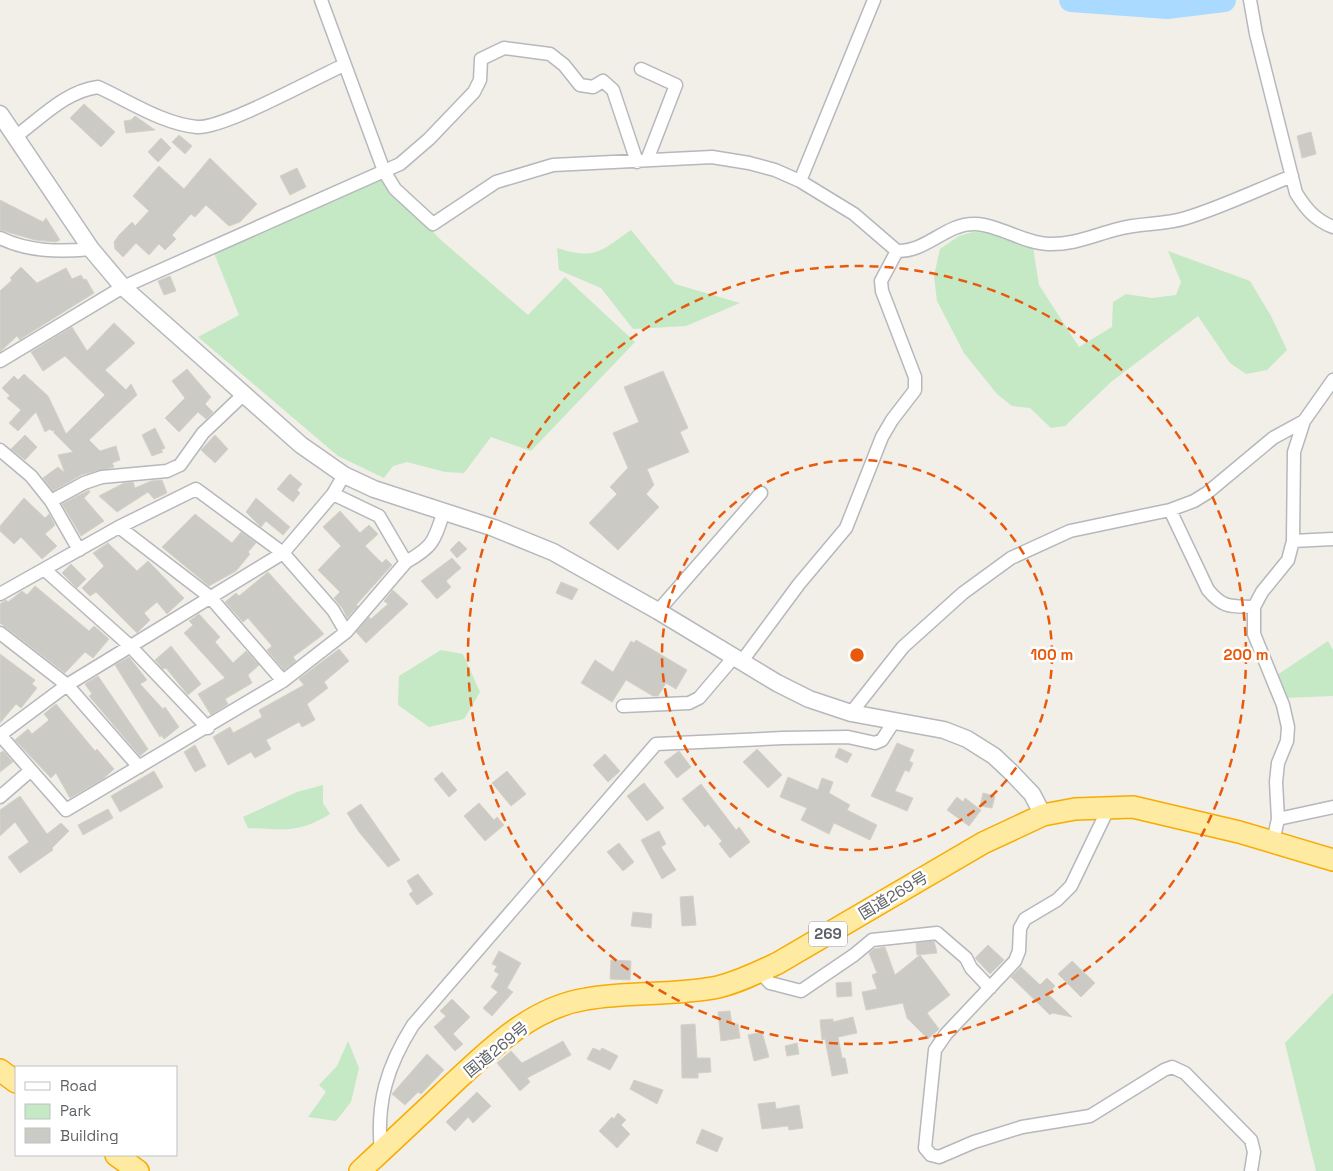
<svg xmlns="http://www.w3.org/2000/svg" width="1333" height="1171" viewBox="0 0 1333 1171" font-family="'Space Grotesk','Noto Sans JP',sans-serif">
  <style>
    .green { fill: #c5e8c5 }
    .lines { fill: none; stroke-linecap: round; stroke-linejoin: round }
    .river { stroke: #aadaff; stroke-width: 24 }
    .building { fill: #cccac5; stroke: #d6d1c6 }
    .minor-casing { stroke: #b5b8bc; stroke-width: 15 }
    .tertiary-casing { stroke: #b5b8bc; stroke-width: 19 }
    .trunk-casing { stroke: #f9ab00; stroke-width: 24 }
    .minor { stroke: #fff; stroke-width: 12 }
    .tertiary { stroke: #fff; stroke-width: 16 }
    .trunk { stroke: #feeaa1; stroke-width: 21 }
    .ring { fill: none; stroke: #e8590c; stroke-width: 2.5; stroke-dasharray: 9 6 }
    .labels { text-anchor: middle; stroke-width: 5; stroke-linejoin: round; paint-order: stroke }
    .shield { fill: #fff; stroke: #8f9295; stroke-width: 1 }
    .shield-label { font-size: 15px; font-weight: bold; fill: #5f6368 }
    .street-label { font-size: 16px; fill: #5f6368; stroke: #fff }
    .centre { fill: #e8590c; stroke: #fff; stroke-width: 2.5 }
    .ring-label { font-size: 15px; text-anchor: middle; font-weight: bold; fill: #e8590c; stroke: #fff; stroke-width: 5; stroke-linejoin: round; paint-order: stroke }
  </style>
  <rect width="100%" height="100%" fill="#f1efe8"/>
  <path class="green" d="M381,179L442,241L528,315L565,277L635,342L531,451L491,437L464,473L445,472L407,462L393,466L384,478L338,456L198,337L239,315L214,253L373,180Z
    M631,230L675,284L740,303L686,326L633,329L601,288L559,270L557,248C595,260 600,252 631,230Z
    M973,232L994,233L1033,247L1039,285L1079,347L1112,327L1113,302L1126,294L1152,298L1176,295L1181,282L1168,251L1250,281L1271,316L1287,350L1267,370L1246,374L1230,363L1198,316L1111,382L1065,426L1051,428L1030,408L1012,406L997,394L964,353L937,301L934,276L940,249L959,236Z
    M1328,641L1333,650V696L1285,698L1277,675Z
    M441,650L463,654L480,692L464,719L429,727L398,705L399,676Z
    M323,785V803L330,814C297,834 284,829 248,828L243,817L297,792Z
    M1333,993V1171H1316L1285,1043Z
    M348,1041L359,1068L351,1102L336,1121L308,1117L326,1092L319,1085L337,1066Z"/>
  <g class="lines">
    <path class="river" d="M1071,0L1167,7L1224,0"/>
  </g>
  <path class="building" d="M84,104L115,132L101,147L70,118Z
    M135,116L155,130L126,133L124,121L131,120Z
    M1311,132L1316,154L1302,158L1297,136Z
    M179,135L192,146L185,154L172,142Z
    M161,138L171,148L158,162L148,152Z
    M210,158L257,204L240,222L229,226L206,205L195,217L191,214L172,235L176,239L165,250L159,244L149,255L136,243L123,257L115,249L114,242L119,235L132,222L135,226L149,211L133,196L159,166L184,189Z
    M297,168L306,187L290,195L280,176Z
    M0,200L43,222L46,218L60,240L56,242L35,240L0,230Z
    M21,267L37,283L66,268L72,279L81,275L84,280L86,279L94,293L22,338L20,340L17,336L0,352V291L12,280L10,278Z
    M170,276L176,291L164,295L158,281Z
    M114,323L135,343L105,370L126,390L131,384L137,395L89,440L100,451L116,446L120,460L112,463L114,467L81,475L53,491L43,478L58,467L65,473L58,455L73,452L54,433V430L52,431L50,429L45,432L36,412L18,431L9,423L21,410L7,398L10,396L2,388L14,376L18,380L24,374L48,396L66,434L105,395L65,356L43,371L31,352L72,327L87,351Z
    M187,369L211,397L205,404L213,412L206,419L198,412L179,432L165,418L185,398L172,381Z
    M663,371L688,428L680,432L689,452L647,469L654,485L646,494L659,507L618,550L589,523L617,494L610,487L628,468L613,433L639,422L624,387Z
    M155,428L165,448L161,450L163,452L152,456L142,435Z
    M25,435L37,447L25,460L11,449Z
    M215,435L228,449L215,463L201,450Z
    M290,474L302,484L297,490L300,493L293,502L277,489Z
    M162,480L167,493L154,499L148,492L117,512L99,496L124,483L133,482L135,488L151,481Z
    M89,490L90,492L84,498L104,521L81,536L62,504Z
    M24,498L45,518L49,514L55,525L45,534L57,546L42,559L21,537L14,544L0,531V526Z
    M256,498L290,527L283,535L266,521L261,527L246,512Z
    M340,511L360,533L369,525L378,534L365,546L382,563L386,559L392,565L356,605L358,606L347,618L343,609L334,598L340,592L318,570L341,546L323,527Z
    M195,514L232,543L241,532L256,543L248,552L250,554L236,571L209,586L162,547Z
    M459,541L467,549L457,558L450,550Z
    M108,543L137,571L148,561L184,598L167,614L157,602L144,613L150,620L137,633L96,592L90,596L82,588L104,566L93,553Z
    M452,558L461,568L446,581L451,587L437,599L421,581Z
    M71,564L86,579L77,588L62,573Z
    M268,572L324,634L293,657L296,661L284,670L267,650L272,646L248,618L243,622L225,602L236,593L239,596Z
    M561,582L578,589L572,600L556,593Z
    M35,586L89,631L94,626L109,639L93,658L85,652L65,673L0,623V604L6,600L8,602L22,591L27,595Z
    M393,590L408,604L366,643L356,632L369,617L371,619L388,604L384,601Z
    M199,614L220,637L215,642L233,663L246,651L259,665L248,675L252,683L225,699L228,704L211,715L198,694L225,678L184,633L193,625L189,621Z
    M636,640L687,670L676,689L666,683L658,696H653L626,680L612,702L581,683L595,660L613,672L631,641L634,643Z
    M171,646L201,684L188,695L166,668L163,669L155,660Z
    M339,649L349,661L324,682L328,688L307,704L315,720L302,727L299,722L266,740L271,749L255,758L251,752L228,765L213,737L230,727L233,733L262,717L259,710L304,685L299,679Z
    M0,654L35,680L32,684L37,688L21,708L16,704L0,723Z
    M129,657L147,680L140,684L163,709L165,707L179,727L164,739L161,735L160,737L115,665Z
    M98,676L148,749L140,756L89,696L92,694L85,684Z
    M56,704L95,751L97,749L114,769L103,779L70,798L56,773L51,778L15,740L28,729L32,734L49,720L44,714Z
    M897,743L914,750L909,761L913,763L909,772L905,770L895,791L913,798L907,811L871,796Z
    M195,745L206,766L195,772L184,752Z
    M839,748L852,754L847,763L835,757Z
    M757,749L782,775L768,788L743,762Z
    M3,751L13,762L0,772V753Z
    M679,751L691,767L677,778L664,762Z
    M605,754L620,771L608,782L593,765Z
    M154,771L163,787L120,812L111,796Z
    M507,771L526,794L511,806L492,783Z
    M442,772L457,790L449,797L434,779Z
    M788,777L818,790L822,778L833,782L829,793L850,805L847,810L877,825L870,840L834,823L829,834L801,820L807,808L780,797Z
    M644,783L664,808L647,821L627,796Z
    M701,784L736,830L739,827L750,842L730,858L719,844L722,841L708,824L705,827L682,799Z
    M983,793L995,796L992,808L980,806Z
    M20,796L47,834L61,823L69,831L52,848L53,850L20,873L8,857L29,842L15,822L0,836V810Z
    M957,797L963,802L965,798L981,810L969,826L947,810Z
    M479,803L494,820L497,817L504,825L485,841L464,816Z
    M361,804L400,860L388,867L359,832L347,813Z
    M108,809L113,818L83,835L78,825Z
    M659,831L666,844L661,847L676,870L662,879L641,840Z
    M619,843L634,862L623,871L607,852Z
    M418,874L433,894L417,905L409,894L413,891L407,881Z
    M693,896L696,925L682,926L680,897Z
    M633,912L652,914L651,928L631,926Z
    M934,941L937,953L917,955L916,943Z
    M988,945L1004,960L990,974L975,958Z
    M885,947L895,975L920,955L950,995L927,1013L939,1029L928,1039L907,1018L903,1003L866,1010L862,992L877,989L872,975L877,973L869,953L874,949Z
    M499,951L521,963L507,988L513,992L492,1016L483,1008L498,992L491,987L499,974L494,971L497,966L492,964Z
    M611,960L631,961L630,980L610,979Z
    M1072,961L1095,983L1081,997L1058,974Z
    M1021,967L1040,985L1047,978L1055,986L1048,994L1072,1017L1052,1013L1050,1015L1011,977Z
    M851,982L852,996L837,997L836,983Z
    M452,999L470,1017L453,1034L463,1044L455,1051L434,1027L446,1016L440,1011Z
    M730,1011L732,1025L738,1024L740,1038L721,1041L718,1012Z
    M853,1017L857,1033L838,1037L842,1058H845L848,1073L832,1076L825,1039L822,1040L820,1020L833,1019V1022Z
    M695,1024L697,1058H710L711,1072L698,1073V1078H682L681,1025Z
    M762,1032L769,1057L754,1061L748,1035Z
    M563,1041L571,1055L527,1078L530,1082L520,1091L497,1063L511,1051L522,1063Z
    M797,1043L799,1054L787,1056L785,1046Z
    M593,1048L600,1051L602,1048L618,1056L610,1070L587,1059Z
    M427,1054L444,1070L421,1094L418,1092L405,1105L392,1094Z
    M634,1080L663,1090L657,1104L630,1089Z
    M477,1092L491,1106L473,1123L468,1117L455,1131L446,1122Z
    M775,1102L776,1109L799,1105L803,1128L789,1130L788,1126L762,1129L758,1104Z
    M618,1113L626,1120L621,1125L630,1134L617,1148L599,1131L612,1117L614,1119Z
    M702,1129L723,1138L717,1152L696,1143Z"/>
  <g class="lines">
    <g class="minor-casing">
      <path id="minor" d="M321,0L384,171L395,189L433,224L496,182L553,165L712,157L749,163L775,170L800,181L854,214L897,251C927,252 946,223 975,224C1000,225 1023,243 1048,244C1074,245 1094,235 1118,229C1140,223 1164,225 1186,218C1222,207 1257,190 1292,176
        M1250,0L1256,34L1296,193C1306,209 1315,220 1333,227
        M641,69L676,85L647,160
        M15,137C41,118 66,91 98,87C129,101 163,124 197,127C223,129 315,78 344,65
        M800,181L874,0
        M0,238C29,252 60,252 91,249
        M0,361L123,287L400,164L429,139L474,92L480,80L481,59L504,48L550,54L564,65L580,85L593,87L603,81L613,90L637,162
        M0,450L31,476L51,501L79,550
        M333,494L379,516L406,562C434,546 434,541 444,511
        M51,501L84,483L102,477L167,471L180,465L203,433L243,395
        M1170,510L1208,590C1224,609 1231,606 1254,607
        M119,527L210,597L283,681
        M1293,541L1333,539
        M45,570L129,645L208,728
        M0,594L119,527L196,489L283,553L333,610L346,632L283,681L66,810L0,735
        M658,611L761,493
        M346,632L406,562
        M0,633L67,685L139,767
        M742,661L799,584L846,528L882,437L892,420L915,390V377L882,291L881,281L897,251
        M623,706L689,703L699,698L734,657
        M851,713L903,647L963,593L1011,558L1070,531L1170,510L1194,501L1207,493L1273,438L1304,421
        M0,735L67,685L283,553L333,494L344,475
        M0,797L30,771
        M1109,807L1071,886L1057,900L1025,919L1020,928L1019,951L1015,961L946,1034L935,1050L925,1148L931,1155L939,1157L974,1142L1022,1127L1090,1116L1164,1070L1172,1067L1185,1073L1251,1140L1254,1152L1251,1171
        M1278,819L1333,807
        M1273,842L1278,819L1276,782L1278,763L1287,741L1288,727L1283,705L1254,634V607L1262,592L1288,560L1293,541L1294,452L1304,421L1333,380
        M760,972L770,983L801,991L854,955L872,940L937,933L966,958L971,968L990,988
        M381,1151C376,1103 387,1066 413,1025L656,744L783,738L848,737L875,743L882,740L895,720"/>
    </g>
    <g class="tertiary-casing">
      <path id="tertiary" d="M0,114L91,249L123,287L301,445L344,475L374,489L494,528L553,552L658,611L777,683L809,699L851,713L944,730L967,739L994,756L1011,772L1032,794L1043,815"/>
    </g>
    <g class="trunk-casing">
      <path id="trunk" d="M0,1070L16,1082
        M116,1155L138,1171
        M360,1171C388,1145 416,1119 443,1093C484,1055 528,1008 586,999C630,991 675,996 718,987C739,982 759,972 778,963L983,843L1043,815L1075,809L1133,807L1239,832L1333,860"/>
    </g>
    <use href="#minor" class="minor"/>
    <use href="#tertiary" class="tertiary"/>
    <use href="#trunk" class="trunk"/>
  </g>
  <g class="ring">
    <circle cx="857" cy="655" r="195"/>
    <circle cx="857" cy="655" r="389"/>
  </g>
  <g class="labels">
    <rect class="shield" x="809" y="921.5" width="38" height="25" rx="4"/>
    <g class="shield-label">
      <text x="828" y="939">269</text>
    </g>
    <g class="street-label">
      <text transform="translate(893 895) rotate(-31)" y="6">国道269号</text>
      <text transform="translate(496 1049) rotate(-39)" y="6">国道269号</text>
    </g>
  </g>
  <circle cx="857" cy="655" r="8" class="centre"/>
  <g class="ring-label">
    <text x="1052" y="660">100 m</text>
    <text x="1246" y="660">200 m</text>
  </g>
  <rect x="15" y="1066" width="162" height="90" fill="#ffffff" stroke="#bfc1c3"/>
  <rect x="25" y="1082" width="25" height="8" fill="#ffffff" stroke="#bfc1c3"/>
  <text x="60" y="1091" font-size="15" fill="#5f6368">Road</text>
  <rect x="25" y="1104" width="25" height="15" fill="#c5e8c5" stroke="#bfc1c3"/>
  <text x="60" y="1116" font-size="15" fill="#5f6368">Park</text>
  <rect x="25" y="1128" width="25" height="15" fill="#cccac5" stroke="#bfc1c3"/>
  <text x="60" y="1141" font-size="15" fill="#5f6368">Building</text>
</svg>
